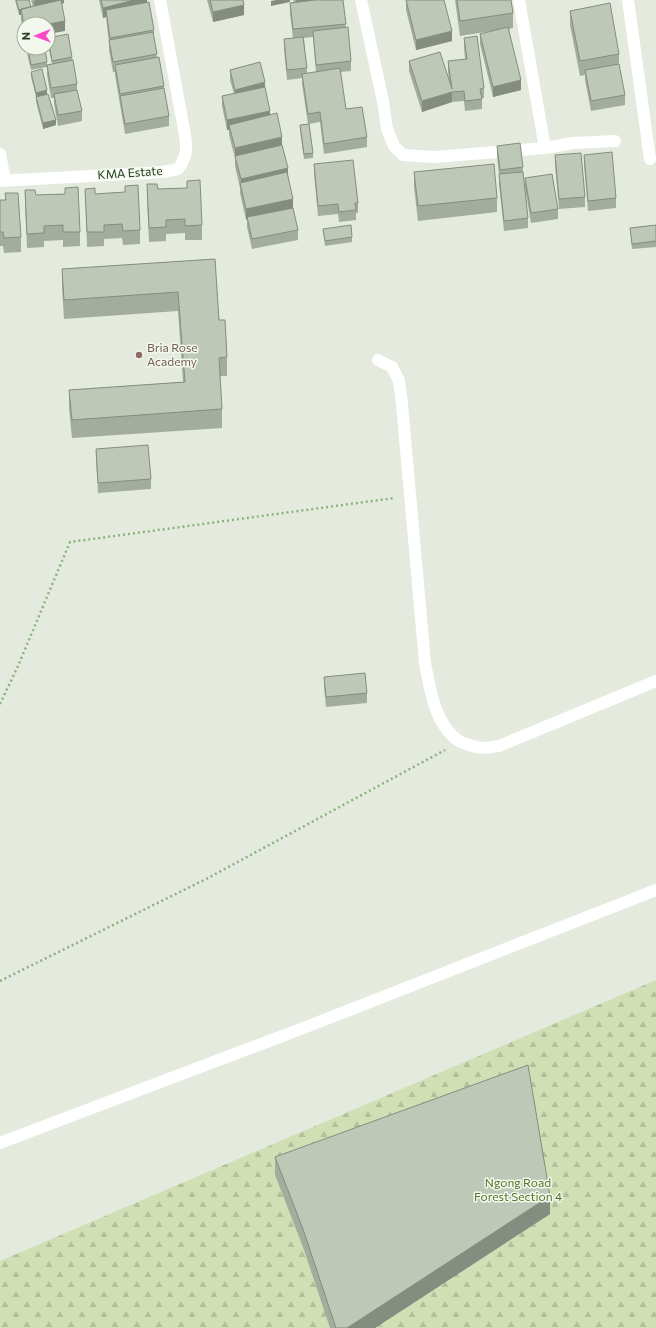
<svg xmlns="http://www.w3.org/2000/svg" width="656" height="1328" viewBox="0 0 656 1328" font-family="Commissioner,sans-serif">
  <style>
    .forest { fill: url(#forest-firs) }
    .lines { fill: none; stroke-linecap: round; stroke-linejoin: round }
    .path { stroke: #8ab27c; stroke-width: 2.5; stroke-dasharray: 2 3; stroke-linecap: butt }
    .lane { stroke: #fff; stroke-width: 12 }
    .street { stroke: #fff; stroke-width: 12 }
    .wall { fill: #a3ad9d; fill-rule: evenodd }
    .shaded-wall { fill: #848d7f }
    .building { fill: #bdc9b6; stroke: #848d7f }
    .education-dot { fill: #8d6e63; stroke: #f3f8ef; stroke-width: 1.5 }
    .labels { text-anchor: middle; stroke-width: 3; stroke-linejoin: round; paint-order: stroke }
    .street-label { font-size: 12px; fill: #253c1e; stroke: #f3f8ef }
    .education-label { font-size: 12px; fill: #785e54; stroke: #f3f8ef; text-anchor: start }
    .park-label { font-size: 12px; fill: #537625; stroke: #f3f8ef }
  </style>
  <defs>
    <pattern id="forest-firs" width="22" height="20" patternUnits="userSpaceOnUse"><rect width="22" height="20" fill="#d1dfb5"/><path d="M5 1l3.5 6h-7zM16 11l3.5 6h-7z" fill="#b3c09b"/></pattern>
  </defs>
  <rect width="100%" height="100%" fill="#e4ebde"/>
  <path class="forest" d="M656,980V1328H0V1261Z"/>
  <g class="lines">
    <path class="path" d="M0,704L18,666L70,542L394,498
      M0,981L208,878L445,750"/>
    <path class="lane" d="M628,0L650,159"/>
    <path class="street" d="M361,0L383,101L387,129L394,146L403,155L435,157L545,148L519,0
      M545,148L573,143L615,141
      M0,154L5,180
      M0,181L163,172L178,169C187,157 187,149 185,135L160,0
      M378,360L392,367L399,381L402,404L425,663C430,690 435,725 459,741C464,744 472,746 477,747C484,749 492,747 499,746L656,681
      M0,1143L306,1027L656,890"/>
  </g>
  <path class="wall" d="M15,0H29L31,7H33L31,0H64V3L62,4L65,31L24,24V35L21,20V15H19Z
    M99,0H147V2L154,30V36L157,58L164,86V90L169,116V126L125,134L115,75V72H113L109,50V43L106,17L103,18Z
    M207,0H243L244,15L213,22Z
    M293,0H343L346,28L351,61V71L340,72L346,109L367,137V147L324,154L320,122L309,124L313,153V158L304,159L300,130V125L308,124L302,84V78L287,80L284,49V39L293,38L290,13V3L294,2ZM313,37L316,72L307,73L304,38Z
    M406,0L452,41L416,50L406,10Z
    M455,0H511L513,13V28L509,29L521,90L493,97L480,44V34L492,31L460,36Z
    M570,11L619,54V65L625,95V105L591,111L585,80V75L580,76L570,25Z
    M48,38L72,57L77,84V90L82,111V121L58,126L54,104V98H51L47,75V67L31,70L27,53V48L47,62V65L52,64L48,45Z
    M464,38L484,88V98H482V109L465,111L464,101L452,102L422,112L409,71V61L449,81L448,71V61L465,59L464,48Z
    M230,70L265,90L270,115L282,145L288,175L293,208L298,230V240L252,249L247,227V219L246,220L240,193V188L235,166V158L229,135V130H227L222,106V96L234,94L230,80Z
    M31,72L47,94L56,125L43,129L36,102V97L31,77Z
    M497,146L523,167V172L528,218V228L504,231L499,184V174L497,156Z
    M555,155L585,197V207L559,209L555,165Z
    M584,155L616,198V208L588,211L584,165Z
    M314,164L358,203V213H356V220L339,222L338,214L318,216L314,174Z
    M414,172L497,198V212L418,221L414,187Z
    M525,178L558,209V219L531,223L525,188Z
    M187,181L202,225V240H185V233L166,234V241L149,242L147,199V184L158,189L187,188Z
    M125,186L140,230V244L123,245L122,238L104,239V246L87,247L85,189L95,194L125,192Z
    M65,188L80,232V246L63,247V240L44,241V247L27,248L25,205V190L36,195L65,194Z
    M5,193L21,237V252L4,253L3,246H0V200H5Z
    M656,225V247L632,249L630,228Z
    M323,229L352,237V242L325,246Z
    M215,259L219,320L227,357V376H220L222,409V428L72,438L69,408V390L183,382L178,311L64,319L62,288V269Z
    M96,449L151,479V489L98,493L96,459Z
    M324,677L367,693V703L326,707L324,687Z
    M275,1157L550,1214L375,1328H330L303,1247L275,1175Z"/>
  <path class="shaded-wall" d="M37,0H64V3L34,11V1Z
    M134,0H147V7L106,10V17L103,18V8Z
    M276,0H290V2L271,6V1Z
    M296,0H339L296,12Z
    M244,5V15L213,22V12Z
    M31,7L21,9V15H19V10Z
    M65,21V31L48,34V24Z
    M452,31V41L416,50V40Z
    M521,80V90L493,97V87Z
    M265,82V92L235,100V90Z
    M47,90V95L36,98V93Z
    M452,92V102L422,112V101Z
    M270,111V121L229,125V130H227V120Z
    M56,120V125L43,129V123Z
    M282,137V147L235,158V148Z
    M288,168V178L241,184V179Z
    M293,199V209L247,217V219L246,220V209Z
    M550,1196V1214L375,1328H347Z"/>
  <path class="building" d="M16,0H29L31,7L19,10Z
    M61,0L65,21L48,24H24V25L21,9Z
    M101,0H134L103,8Z
    M210,0H243L244,5L213,12Z
    M315,0H343L346,24L293,29L290,3Z
    M406,0H444L452,31L416,40Z
    M457,0H511L513,13L460,21Z
    M149,2L154,30L110,38L106,10Z
    M610,3L619,54L580,61L570,11Z
    M348,27L351,61L316,65L313,31Z
    M508,27L521,80L493,87L480,34Z
    M153,32L157,54L113,62L109,40Z
    M68,34L72,57L52,61L48,38Z
    M477,36L484,88L480,89L482,99L465,101L464,91L452,92L422,101L409,61L440,52L452,89L448,61L467,59L464,38Z
    M303,37L307,68L287,70L284,39Z
    M28,48H45L47,62L31,65Z
    M159,57L164,86L120,94L115,65Z
    M73,60L77,84L51,88L47,65Z
    M260,62L265,82L235,90L230,70Z
    M619,64L625,95L591,101L585,70Z
    M340,68L346,109L362,107L367,137L324,144L320,112L308,114L302,74Z
    M42,69L47,90L36,93L31,72Z
    M265,87L270,111L227,120L222,96Z
    M164,88L169,116L125,124L120,96Z
    M77,90L82,111L58,115L54,94Z
    M48,94L56,120L43,123L36,97Z
    M277,113L282,137L235,148L229,125Z
    M309,124L313,153L304,154L300,125Z
    M520,143L523,167L500,170L497,146Z
    M282,145L288,168L241,179L235,156Z
    M612,152L616,198L588,201L584,155Z
    M581,153L585,197L559,199L555,155Z
    M353,160L358,203H355L356,210L339,212L338,204L318,206L314,164Z
    M494,164L497,198L418,206L414,172Z
    M287,172L293,199L246,209L240,183Z
    M523,172L528,218L504,221L499,174Z
    M552,174L558,209L531,213L525,178Z
    M200,180L202,225L185,226V219L166,220V227L149,228L147,184H157L158,189L187,188V181Z
    M138,185L140,230L123,231L122,224L104,225V232H87L85,189L95,188V194L125,192V186Z
    M78,187L80,232H63V225L44,226V233L27,234L25,190H35L36,195L65,194V188Z
    M5,193H18L21,237L4,238L3,232H0V200H6Z
    M293,208L298,230L252,239L247,217Z
    M351,225L352,237L325,241L323,229Z
    M656,225V241L632,244L630,228Z
    M215,259L219,320H225L227,357L219,358L222,409L72,420L69,390L185,382L178,292L64,300L62,269Z
    M148,445L151,479L98,483L96,449Z
    M365,673L367,693L326,697L324,677Z
    M528,1065L550,1196L347,1328H336L303,1229L275,1157Z"/>
  <circle class="education-dot" cx="139" cy="355" r="4"/>
  <g class="labels">
    <g class="street-label">
      <text transform="translate(130 173) rotate(-4)" y="4">KMA Estate</text>
    </g>
    <g class="education-label">
      <text x="147" y="352">Bria Rose<tspan x="147" dy="14">Academy</tspan></text>
    </g>
    <g class="park-label">
      <text x="518" y="1187">Ngong Road<tspan x="518" dy="14">Forest Section 4</tspan></text>
    </g>
  </g>
  <g transform="translate(36 36) rotate(269)"><circle r="19" fill="#f3f8ef" stroke="#a1ad9b"/>
  <path d="M0-3L7 15L0 10L-7 15Z" fill="#fe4ac9"/>
  <text y="-6" font-size="11" font-weight="bold" text-anchor="middle" fill="#253c1e">N</text>
  </g>
</svg>
